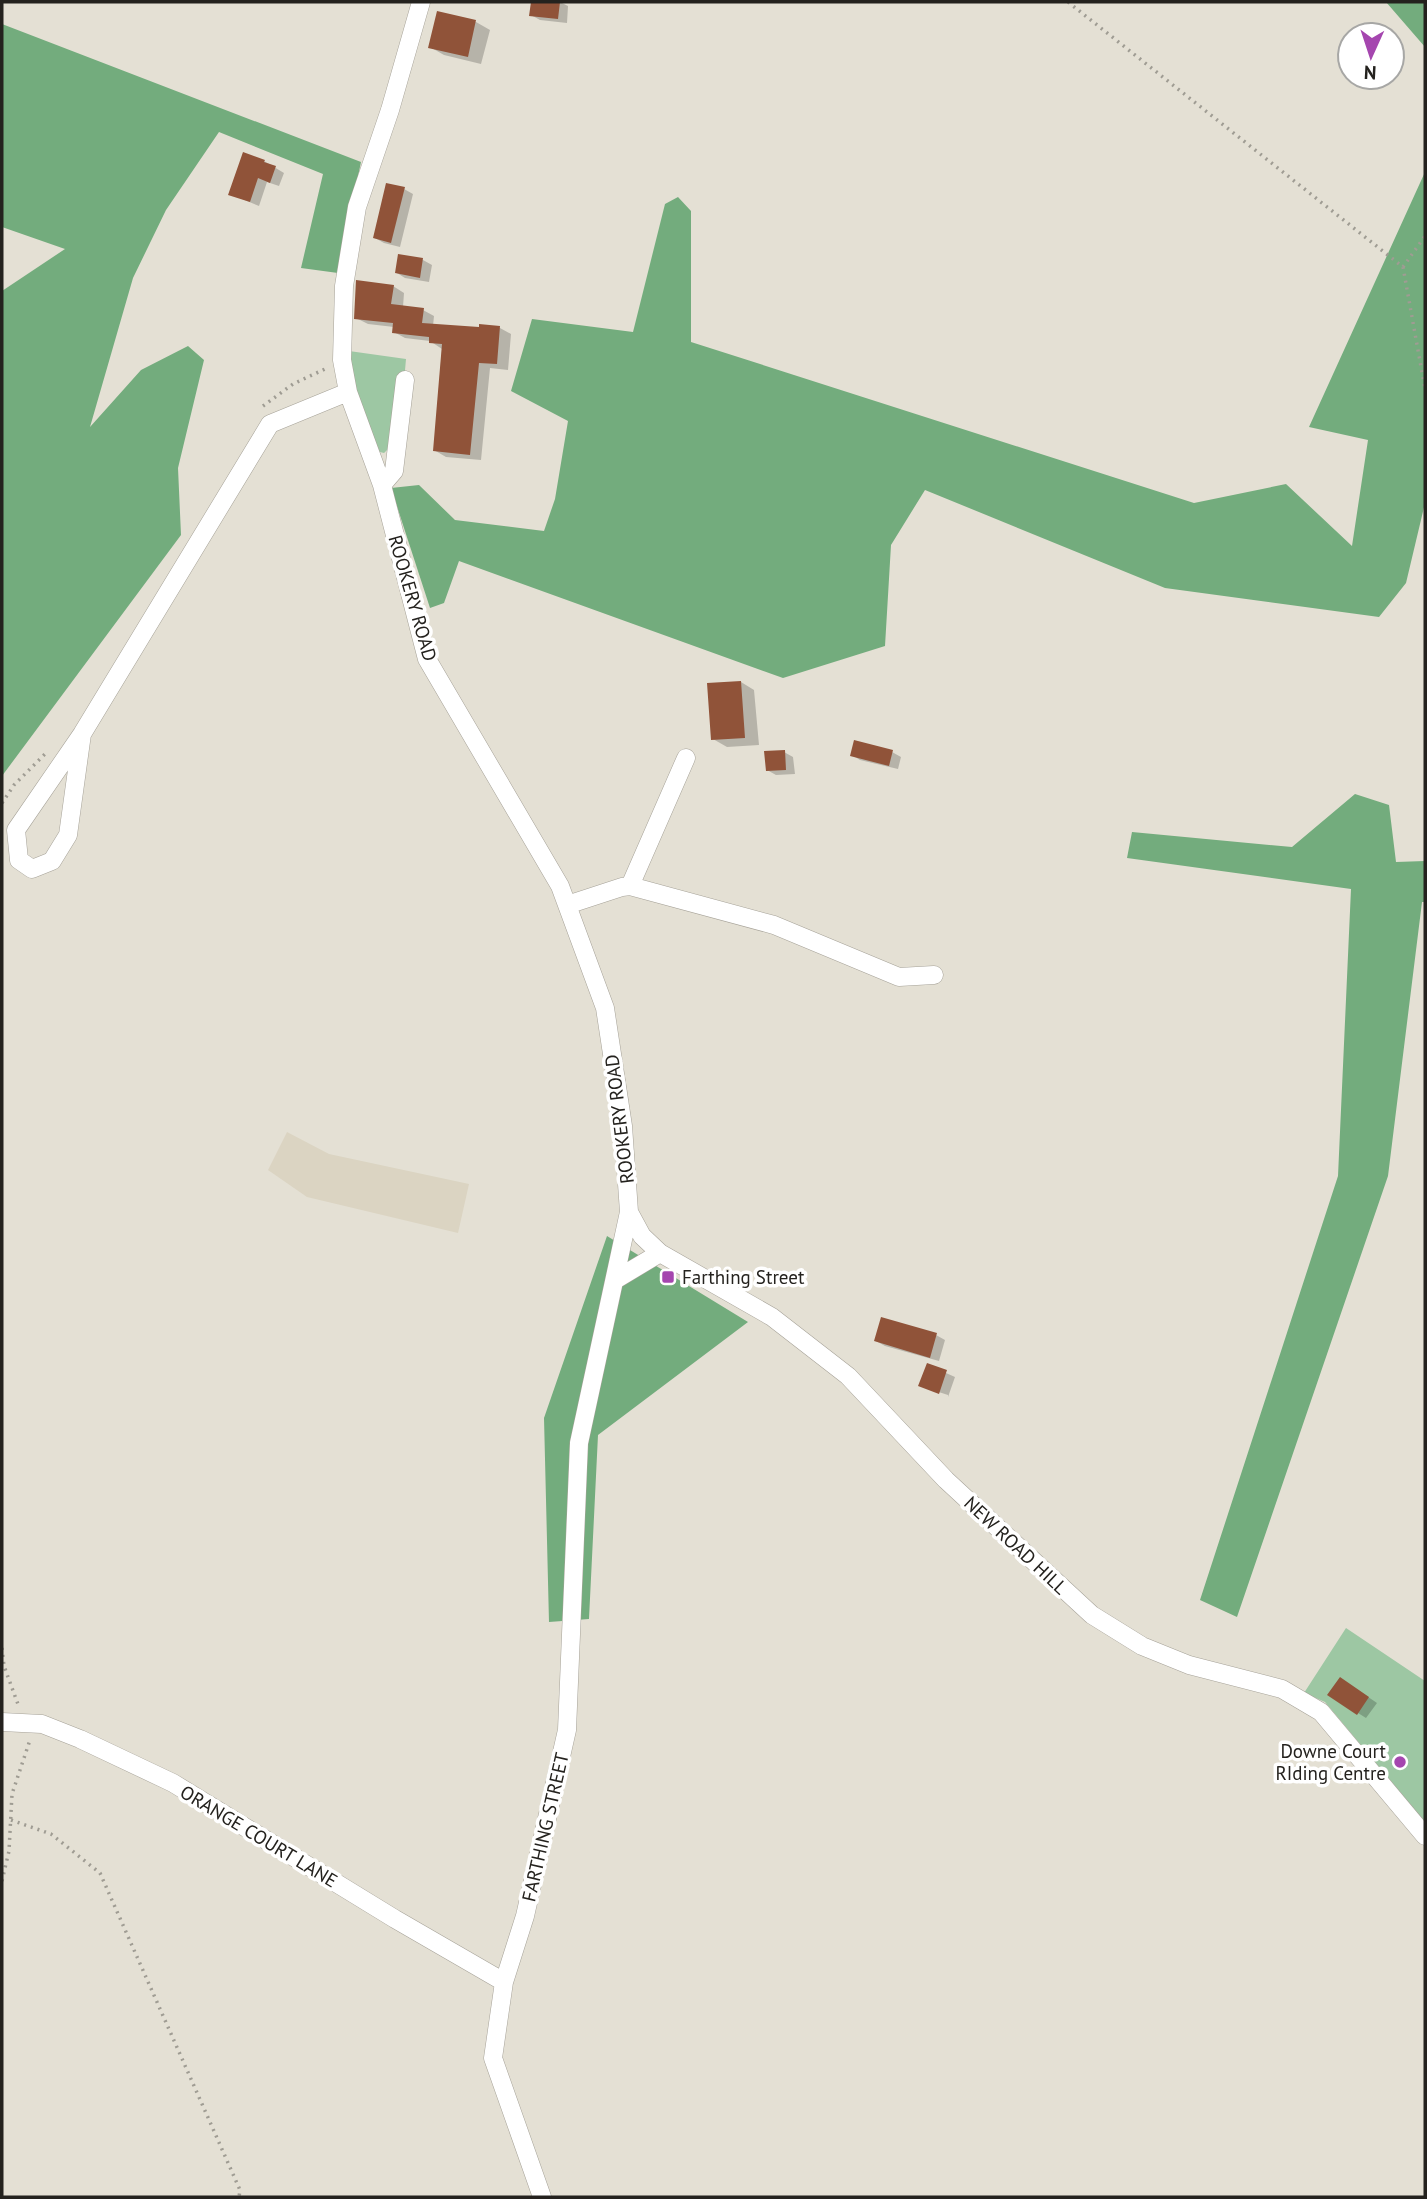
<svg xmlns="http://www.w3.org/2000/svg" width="1427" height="2199" viewBox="0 0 1427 2199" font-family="'PT Sans',sans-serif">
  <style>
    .built { fill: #dbd4c2 }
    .green { fill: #9dc7a3 }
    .forest { fill: #73ac7d }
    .shadow { fill: #0003 }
    .building { fill: #905339 }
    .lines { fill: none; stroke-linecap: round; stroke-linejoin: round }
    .minor-casing { stroke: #a6a298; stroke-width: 19 }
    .path { stroke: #9f9c93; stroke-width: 3.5; stroke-dasharray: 2 5; stroke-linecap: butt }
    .minor { stroke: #fff; stroke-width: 18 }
    .poi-dot { fill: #a546af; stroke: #fff; stroke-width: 2.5 }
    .labels { text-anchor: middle; stroke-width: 7; stroke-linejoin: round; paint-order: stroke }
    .street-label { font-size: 19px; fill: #24221e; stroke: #fff }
    .poi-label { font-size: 19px; fill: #24221e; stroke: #fff; text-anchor: start }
  </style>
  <rect width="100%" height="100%" fill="#e4e0d4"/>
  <path class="built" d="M287,1132L329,1154L469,1184L458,1233L307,1197L268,1170Z"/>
  <path class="green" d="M349,351L406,359L399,438L384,453L376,451L352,391Z
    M1346,1628L1425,1681V1822L1325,1702L1304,1693Z"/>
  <path class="forest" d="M1386,2H1425V47Z
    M2,24L361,162L338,273L301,268L323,174L219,132L166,210L133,278L90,427L141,370L188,346L204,360L178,468L181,535L2,776V291L65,249L2,227Z
    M1425,172V503L1406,583L1379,617L1165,588L925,490L891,545L885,646L783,678L459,561L444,603L430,608L391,488L419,485L455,520L544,531L555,499L568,421L511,391L532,319L633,332L665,204L678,197L691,211V342L1194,503L1286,484L1352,546L1368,440L1309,427Z
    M1355,794L1389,805L1396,862L1425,861V902H1422L1388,1176L1237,1617L1200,1600L1338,1176L1351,889L1127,858L1132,832L1292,847Z
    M607,1236L748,1322L598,1435L589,1619L549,1622L544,1418Z"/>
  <path class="shadow" d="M532,2H560L568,6L567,23L540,20L531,15Z
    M438,13L476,22L490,30L481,64L444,55L430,47Z
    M264,161L284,173L279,186L267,182L259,206L230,194Z
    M404,189L413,194L400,247L384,243L375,238Z
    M400,256L423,260L432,265L429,282L405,278L397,273Z
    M393,286L404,293L403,307L423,310L434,316L433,326L500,328L511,334L508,370L490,368L481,460L446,457L434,450L442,349L430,341L405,338L394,332V327L368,324L356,318Z
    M741,682L754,690L759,745L727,747L713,739Z
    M784,752L793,757L795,774L776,775L767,770Z
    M892,752L901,757L898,769L860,760L852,755Z
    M936,1335L945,1340L939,1361L885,1346L876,1341Z
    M928,1365L955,1377L948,1397V1395L920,1386Z
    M1349,1684L1377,1703L1366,1718L1358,1713Z"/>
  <path class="building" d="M531,2H560L558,19L529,16Z
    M437,11L476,20L468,57L428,48Z
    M243,152L265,160L264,162L276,166L270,183L258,178L250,202L228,195Z
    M386,183L405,187L391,243L373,238Z
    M398,254L423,258L420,278L395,273Z
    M356,280L394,285L391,304L424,308L422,323L479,327V324L500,326L497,364L479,363L470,455L433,451L442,344L429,343V337L392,333L393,323L354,319Z
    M741,681L745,738L711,740L707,683Z
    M854,740L893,750L889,766L850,756Z
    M785,750L786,770L766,771L764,751Z
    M881,1317L937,1333L930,1358L874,1341Z
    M927,1363L947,1370L939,1394L918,1386Z
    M1340,1677L1369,1697L1357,1715L1327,1695Z"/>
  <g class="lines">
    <g class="minor-casing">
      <path id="minor" d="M421,2L390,110L357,207L344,286L342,360L348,392L382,485L427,659L560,886L605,1008L623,1126L629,1212L579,1443L567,1730L525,1916L504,1982L493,2058L542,2197
        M382,485L394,471L405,380
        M82,734L68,835L52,861L32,869L19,860L16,830L82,734L270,424L348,392
        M630,886L686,758
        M567,905L622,887L630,886L774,925L899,977L934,975
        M629,1212L642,1236L660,1253L772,1317L848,1376L946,1480L1092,1615L1142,1646L1189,1665L1282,1689L1321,1712L1425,1836
        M615,1280L660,1253
        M2,1722L42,1724L80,1739L173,1783L395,1919L504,1982"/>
    </g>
    <path class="path" d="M1068,2L1403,267L1425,389
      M1403,267L1425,236
      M263,406L293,384L325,369
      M2,803L14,785L47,752
      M2,1648L4,1666L19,1707
      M11,1820L51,1834L100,1873L240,2190L239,2197
      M2,1881L9,1851L12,1794L30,1740"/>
    <use href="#minor" class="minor"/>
  </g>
  <g class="poi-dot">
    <rect x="661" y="1270" width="14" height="14" rx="3.5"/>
    <circle cx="1400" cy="1762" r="7"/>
  </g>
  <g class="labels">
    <g class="street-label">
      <text transform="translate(413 598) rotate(74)" y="7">ROOKERY ROAD</text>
      <text transform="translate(619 1119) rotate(-97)" y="7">ROOKERY ROAD</text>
      <text transform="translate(1016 1545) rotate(43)" y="7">NEW ROAD HILL</text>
      <text transform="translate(545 1827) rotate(-77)" y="7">FARTHING STREET</text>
      <text transform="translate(259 1836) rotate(31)" y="7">ORANGE COURT LANE</text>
    </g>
    <g class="poi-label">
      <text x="682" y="1284">Farthing Street</text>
      <text x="1386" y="1758" text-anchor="end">Downe Court<tspan x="1386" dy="22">RIding Centre</tspan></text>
    </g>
  </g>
  <rect width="1427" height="2199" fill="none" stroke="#24221e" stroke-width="7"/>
  <g transform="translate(1371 56) rotate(183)"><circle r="33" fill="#ffffff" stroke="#a7a7a5" stroke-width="2"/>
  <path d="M0-5L12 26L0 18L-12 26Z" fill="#a546af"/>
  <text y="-10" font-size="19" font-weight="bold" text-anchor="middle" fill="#24221e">N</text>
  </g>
</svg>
